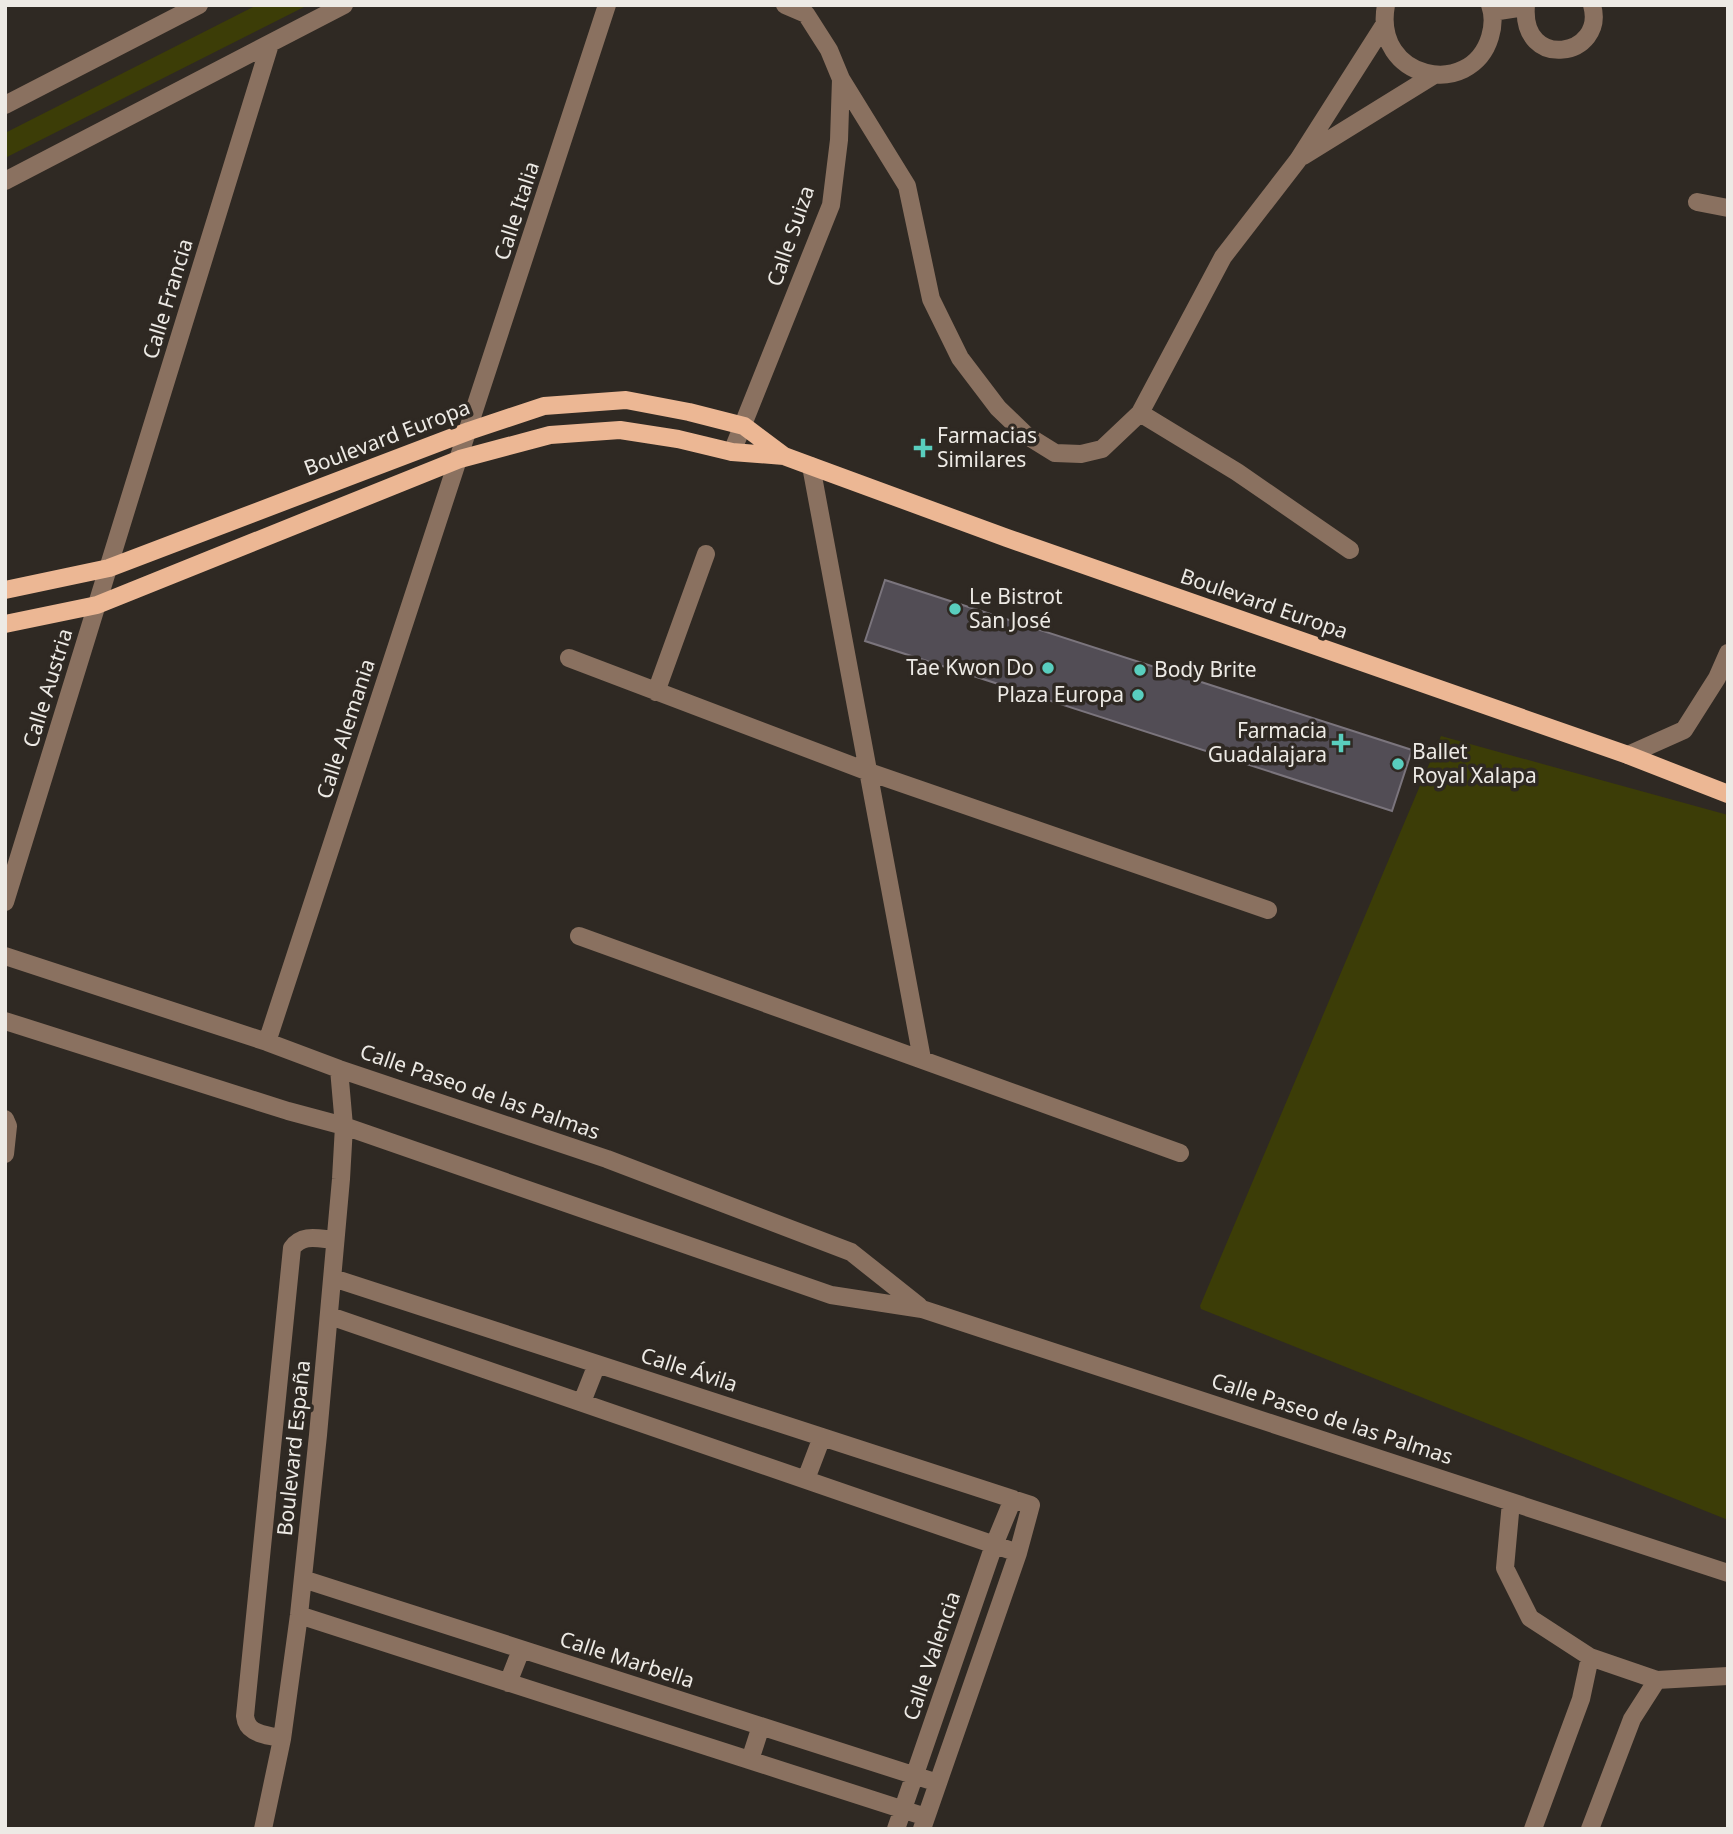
<svg xmlns="http://www.w3.org/2000/svg" width="1733" height="1834" viewBox="0 0 1733 1834" font-family="'Noto Sans',sans-serif">
  <style>
    .green { fill: #3c3d07 }
    .building { fill: #524d55; stroke: #7b757d; stroke-width: 2 }
    .lines { fill: none; stroke-linecap: round; stroke-linejoin: round }
    .minor { stroke: #8a7160; stroke-width: 18 }
    .major { stroke: #ecb794; stroke-width: 18 }
    .poi-dot { fill: #59cebe; stroke: #2f2923; stroke-width: 2.5 }
    .labels { text-anchor: middle; stroke-width: 7; stroke-linejoin: round; paint-order: stroke }
    .street-label { font-size: 21px; fill: #edeae5; stroke: #2f2923 }
    .poi-label { font-size: 21px; fill: #edeae5; stroke: #2f2923; text-anchor: start }
  </style>
  <rect width="100%" height="100%" fill="#2f2923"/>
  <path class="green" d="M257,5H308L5,158V133Z
    M1441,736L1728,815V1520L1201,1309L1200,1306Z"/>
  <path class="building" d="M885,580L1412,750L1392,811L865,641Z"/>
  <g class="lines">
    <path class="minor" d="M1386,5C1372,80 1471,100 1490,37C1493,27 1494,16 1490,5
      M1526,5C1520,72 1607,57 1592,5
      M1492,12L1525,7
      M841,79L907,186L931,299L960,358L998,408L1026,435L1055,453L1081,454L1102,449L1140,413L1223,257L1298,160L1384,25
      M5,105L199,5
      M1303,156L1434,75
      M5,181L344,5
      M1697,202L1728,208
      M1140,413L1237,472L1350,550
      M732,452L831,205L839,140L841,79L829,50L806,14L785,5
      M811,466L922,1059
      M569,658L869,772L1268,910
      M656,692L706,554
      M1628,755L1684,730L1717,678L1728,653
      M5,902L270,44
      M579,936L1180,1153
      M5,956L267,1042L339,1069L607,1159L851,1252L919,1306
      M5,1021L288,1111L344,1126L831,1295L922,1309L1728,1573
      M267,1042L607,5
      M5,1119L8,1126L5,1154
      M333,1278L1031,1505L1018,1553L922,1829
      M330,1316L1018,1553
      M582,1402L597,1364
      M806,1479L822,1437
      M1511,1502L1505,1568L1530,1618L1590,1657L1657,1680L1728,1676
      M303,1579L938,1783
      M299,1615L926,1817
      M508,1683L521,1650
      M282,1739C266,1734 247,1735 245,1716L292,1248C303,1233 319,1239 335,1240
      M750,1760L761,1726
      M263,1829L282,1739L299,1615L318,1435L341,1179L344,1126L339,1069
      M896,1829L994,1545L1013,1499
      M1533,1829L1581,1699L1590,1657
      M1590,1829L1632,1719L1657,1680"/>
    <path class="major" d="M5,590L109,568L469,431L544,406L626,400L689,412L744,426L784,456L811,466L1007,538L1628,755L1728,794
      M5,624L97,605L460,459L550,435L620,430L678,439L732,452L784,456"/>
  </g>
  <g class="poi-dot">
    <path d="M919.5 437.5h7v7h7v7h-7v7h-7v-7h-7v-7h7z"/>
    <circle cx="955" cy="609" r="7"/>
    <circle cx="1048" cy="668" r="7"/>
    <circle cx="1140" cy="670" r="7"/>
    <circle cx="1138" cy="695" r="7"/>
    <path d="M1337.5 732.5h7v7h7v7h-7v7h-7v-7h-7v-7h7z"/>
    <circle cx="1398" cy="764" r="7"/>
  </g>
  <g class="labels">
    <g class="street-label">
      <text transform="translate(517 211) rotate(-72)" y="7">Calle Italia</text>
      <text transform="translate(791 236) rotate(-71)" y="7">Calle Suiza</text>
      <text transform="translate(168 299) rotate(-73)" y="7">Calle Francia</text>
      <text transform="translate(387 438) rotate(-21)" y="7">Boulevard Europa</text>
      <text transform="translate(1264 604) rotate(19)" y="7">Boulevard Europa</text>
      <text transform="translate(48 688) rotate(-73)" y="7">Calle Austria</text>
      <text transform="translate(346 729) rotate(-72)" y="7">Calle Alemania</text>
      <text transform="translate(480 1092) rotate(19)" y="7">Calle Paseo de las Palmas</text>
      <text transform="translate(689 1370) rotate(18)" y="7">Calle Ávila</text>
      <text transform="translate(1332 1419) rotate(18)" y="7">Calle Paseo de las Palmas</text>
      <text transform="translate(294 1448) rotate(-84)" y="7">Boulevard España</text>
      <text transform="translate(932 1656) rotate(-71)" y="7">Calle Valencia</text>
      <text transform="translate(627 1660) rotate(18)" y="7">Calle Marbella</text>
    </g>
    <g class="poi-label">
      <text x="937" y="443">Farmacias<tspan x="937" dy="24">Similares</tspan></text>
      <text x="969" y="604">Le Bistrot<tspan x="969" dy="24">San José</tspan></text>
      <text x="1034" y="675" text-anchor="end">Tae Kwon Do</text>
      <text x="1154" y="677">Body Brite</text>
      <text x="1124" y="702" text-anchor="end">Plaza Europa</text>
      <text x="1327" y="738" text-anchor="end">Farmacia<tspan x="1327" dy="24">Guadalajara</tspan></text>
      <text x="1412" y="759">Ballet<tspan x="1412" dy="24">Royal Xalapa</tspan></text>
    </g>
  </g>
  <rect width="1733" height="1834" fill="none" stroke="#edeae5" stroke-width="14"/>
</svg>
